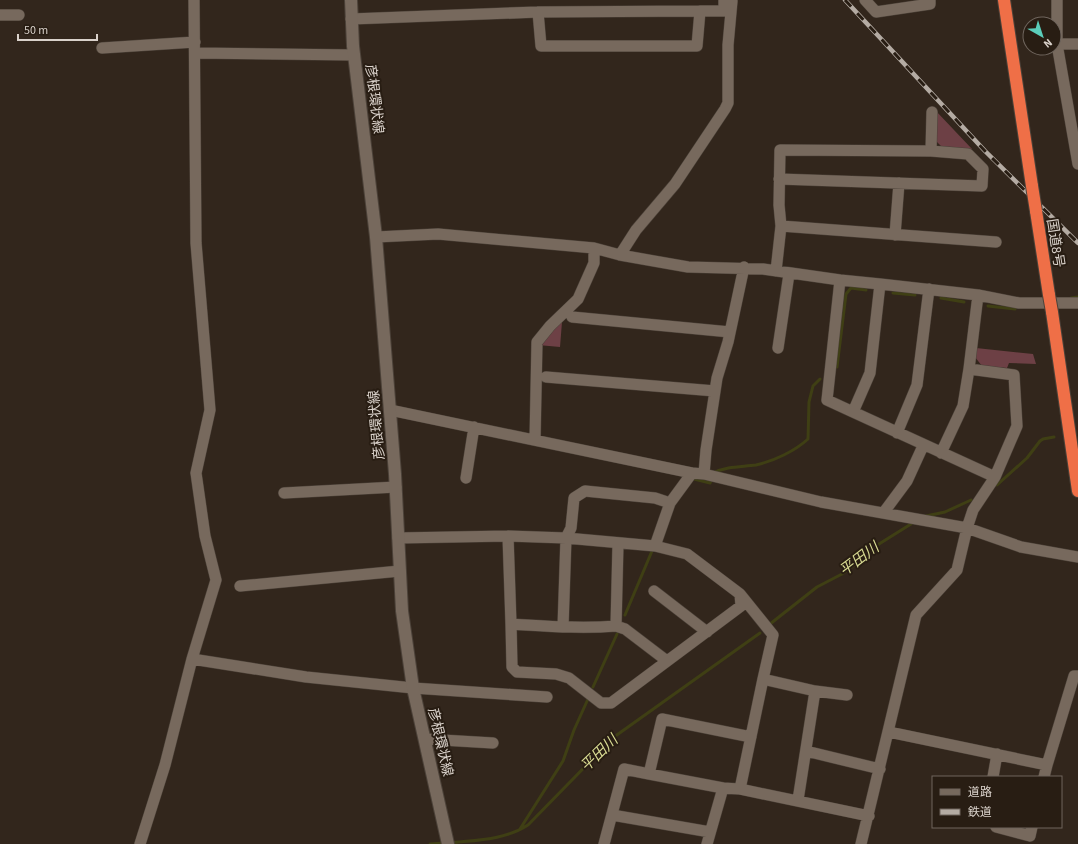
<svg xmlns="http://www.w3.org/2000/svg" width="1078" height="844" viewBox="0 0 1078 844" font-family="'Source Sans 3','Noto Sans JP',sans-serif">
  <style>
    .green { fill: #6d4045 }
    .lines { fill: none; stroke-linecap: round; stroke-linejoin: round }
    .stream { stroke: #3f3f14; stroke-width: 3 }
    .street-casing { stroke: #4c4239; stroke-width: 12 }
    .secondary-casing { stroke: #4c4239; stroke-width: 14 }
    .highway-casing { stroke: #4c4239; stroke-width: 14 }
    .street { stroke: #77695d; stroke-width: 11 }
    .secondary { stroke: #77695d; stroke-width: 12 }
    .highway { stroke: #ef6f47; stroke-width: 12 }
    .rail-casing { stroke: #b4aba3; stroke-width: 4.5 }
    .rail { stroke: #281d13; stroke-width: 3; stroke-dasharray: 9; stroke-linecap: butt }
    .highway-bridge-casing { stroke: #4c4239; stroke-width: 14; stroke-linecap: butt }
    .highway-bridge { stroke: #ef6f47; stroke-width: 12 }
    .labels { text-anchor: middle; stroke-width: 4; stroke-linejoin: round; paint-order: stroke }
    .street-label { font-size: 14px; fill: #dad2cb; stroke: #281d13 }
    .water-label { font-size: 15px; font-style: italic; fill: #d8da92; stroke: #281d13 }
  </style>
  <rect width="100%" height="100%" fill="#32261c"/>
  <path class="green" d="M936,111L972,149L943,148L936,141Z
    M562,322L560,347L538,345Z
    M976,348L1033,354L1036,364L1009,363L1007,368L982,366L975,357Z"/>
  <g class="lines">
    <path class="stream" d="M893,293L915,295
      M941,298L964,302
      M1071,298L1078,297
      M988,306L1015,309
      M837,367L846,294L851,288L866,290
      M713,473C727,466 741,467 756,465C774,461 795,451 808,439L809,402L813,386L820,379
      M694,479L710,483L711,481
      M997,485L1027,458L1040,441L1043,439L1054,437
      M926,516L945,512L971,500
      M625,615L652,551
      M770,624L817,587L842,574L857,563L879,544L911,524
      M593,687L617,634
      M520,829L563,761L574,730L588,699
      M450,843C476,840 505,840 528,825L614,737L760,633
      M430,844L444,843"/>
    <g class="street-casing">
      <path id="street" d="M865,0L876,12L930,4V0
        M1057,0V44L1078,164
        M700,11L697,46H541L538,12L700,11H724V0
        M0,15H19
        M351,19L538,12
        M1057,44H1078
        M102,48L195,42
        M195,53L354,55
        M931,151L932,112
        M781,226L996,242
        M895,235L899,183
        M376,237L438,234L594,248L620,255L688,267L763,269L840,280
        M620,255L636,230L675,184L725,109L728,103V45L732,1
        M776,271L781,226L779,205L780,150L931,151L968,154L983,169L982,186L779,179
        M880,284L840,280L827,400L853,412L870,373L880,284L978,295L1019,303H1078
        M572,317L730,332
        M778,348L789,274
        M969,369L978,295
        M546,377L715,391
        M390,410L692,473L704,474L821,502L967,528L1021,547L1078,557
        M853,412L995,477L1017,426L1014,375L969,369L963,406L941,453
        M897,433L917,385L929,289
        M535,440L537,342L550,326L578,299L594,263V248
        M704,474L706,450L717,378L728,342L744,267
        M466,478L474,427
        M284,493L396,487
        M884,512L907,481L923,446
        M508,536L511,624C546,626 580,629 616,626L618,544
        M398,538L508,536L566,538L655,546L670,503L692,473
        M240,586L400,571
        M654,591L707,632
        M740,594L773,635L763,679
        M511,624L512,667L517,672L556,674L569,678L601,703H611L741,606L740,594L687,554L655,546
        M616,626L625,629L667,661
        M563,627L566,538L571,528L574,498L585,491L655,498L670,503
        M192,659L306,677L413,688L547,697
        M815,691L847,695
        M889,732L1047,765L1044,777
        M425,739L493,743
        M806,751L880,769
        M1047,765L1074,676H1078
        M649,774L723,788
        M993,777L997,754
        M740,789L763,679L815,691L798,800
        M612,815L710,832
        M996,827L1030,836L1032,827
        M140,844L165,765L192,659L216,580L205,536L196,473L210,410L196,243L194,0
        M604,844L624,769L649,774L662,719L751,737
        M707,844L723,788L740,789L869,816
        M861,844L916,615L957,570L967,528L973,510L995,477"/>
    </g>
    <g class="secondary-casing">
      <path id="secondary" d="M351,0L353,46L376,237L395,474L402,611L413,688L448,844"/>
    </g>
    <g class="highway-casing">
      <path id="highway" d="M1004,0L1032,186
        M1036,211L1049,295
        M1052,312L1078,491"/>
    </g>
    <use href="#street" class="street"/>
    <use href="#secondary" class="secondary"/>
    <use href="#highway" class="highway"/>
    <g class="rail-casing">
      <path id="rail" d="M845,0L985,151L1078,243"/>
    </g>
    <use href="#rail" class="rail"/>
    <g class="highway-bridge-casing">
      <path id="highway-bridge" d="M1032,186L1036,211
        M1049,295L1052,312"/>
    </g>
    <use href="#highway-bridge" class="highway-bridge"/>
  </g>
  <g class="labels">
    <g class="street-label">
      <text transform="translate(375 99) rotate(83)" y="5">彦根環状線</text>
      <text transform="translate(1056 243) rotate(81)" y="5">国道8号</text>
      <text transform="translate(376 425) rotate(-95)" y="5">彦根環状線</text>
      <text transform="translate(441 742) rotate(77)" y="5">彦根環状線</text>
    </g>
    <g class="water-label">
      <text transform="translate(859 559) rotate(-37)" y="5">平田川</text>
      <text transform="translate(599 753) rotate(-44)" y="5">平田川</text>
    </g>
  </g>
  <rect x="932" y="776" width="130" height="52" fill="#281d13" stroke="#6f655d"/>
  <rect x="940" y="789" width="20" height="6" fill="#77695d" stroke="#6f655d"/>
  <text x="968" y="796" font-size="12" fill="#dad2cb">道路</text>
  <rect x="940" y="809" width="20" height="6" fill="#b4aba3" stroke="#6f655d"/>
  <text x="968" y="816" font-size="12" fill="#dad2cb">鉄道</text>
  <g transform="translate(1042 36) rotate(141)"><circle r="19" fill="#281d13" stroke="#6f655d"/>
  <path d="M0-3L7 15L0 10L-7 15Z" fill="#5bcebb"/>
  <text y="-6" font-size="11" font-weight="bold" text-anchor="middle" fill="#dad2cb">N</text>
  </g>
  <path d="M18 34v6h79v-6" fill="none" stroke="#dad2cb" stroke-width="2"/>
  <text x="24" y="34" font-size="12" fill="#dad2cb" stroke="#281d13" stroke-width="3" paint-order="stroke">50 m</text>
</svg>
